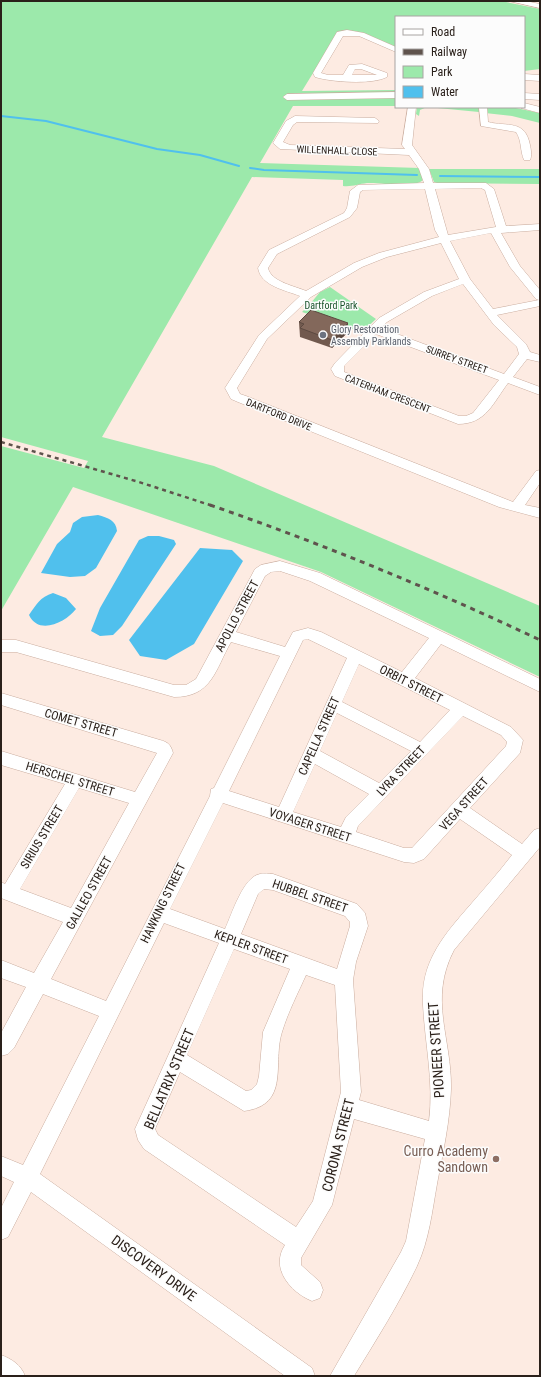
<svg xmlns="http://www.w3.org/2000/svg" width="541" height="1377" viewBox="0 0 541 1377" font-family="'Roboto Condensed',sans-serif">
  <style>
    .green { fill: #9ce9ab }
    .water { fill: #50c0ed }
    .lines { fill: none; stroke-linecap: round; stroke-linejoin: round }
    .stream { stroke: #50c0ed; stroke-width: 2 }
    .minor-casing { stroke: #caad9f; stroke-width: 1 }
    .minor { fill: #fff; fill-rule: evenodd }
    .rail-far1 { stroke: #5f534d; stroke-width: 2.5; stroke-dasharray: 4 4; stroke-linecap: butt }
    .rail { stroke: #5f534d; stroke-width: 3; stroke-dasharray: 5 5; stroke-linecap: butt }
    .wall { fill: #71594e }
    .shaded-wall { fill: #5c4940 }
    .building { fill: #83685b; stroke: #5c4940 }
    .worship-dot { fill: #6b7280; stroke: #fcfcfc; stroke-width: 1.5 }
    .education-dot { fill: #8d6e63; stroke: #fcfcfc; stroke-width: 1.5 }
    .labels { text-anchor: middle; stroke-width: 3; stroke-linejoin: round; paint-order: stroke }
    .far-street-label { font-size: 10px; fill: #2a201a; stroke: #fcfcfc }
    .far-park-label { font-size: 10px; fill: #1b542c; stroke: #fcfcfc }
    .far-worship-label { font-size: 10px; fill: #5b616d; stroke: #fcfcfc; text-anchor: start }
    .street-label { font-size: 12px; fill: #2a201a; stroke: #fcfcfc }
    .near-street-label { font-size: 14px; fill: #2a201a; stroke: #fcfcfc }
    .near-education-label { font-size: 14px; fill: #785e54; stroke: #fcfcfc; text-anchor: end }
  </style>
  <rect width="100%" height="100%" fill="#fdebe2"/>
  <path class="green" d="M1,1H501L540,9V69L524,71V17H396V49L358,32L347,30L337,34L302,91L396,90V106H293L260,163L420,168L423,180C414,189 380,182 367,183C358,184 352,187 343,186V180L252,177L102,437L214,466L540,606V677L321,572L73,487L1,611V446L84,468L88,461L1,437Z
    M417,107H479V112L427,107L420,110L419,116L416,114Z
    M485,107H511L540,113V123L512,116L485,113Z
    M429,169H540V184L437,183L434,182Z
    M330,287L376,319L362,332L302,312L307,307L312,309L315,305L310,304L320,292Z"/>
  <path class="water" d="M98,515C108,518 116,520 117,531L96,568L85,576L70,577L41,573L57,544L70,532L73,523L82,517Z
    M148,536H159L174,540L176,544L122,626L113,635L100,636L91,631L100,608L139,540Z
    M200,548L232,550L243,561L194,644L166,660L140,656L129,640Z
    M53,593L66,598L76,609C66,622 39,636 29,615C36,605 40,597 53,593Z"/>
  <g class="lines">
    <path class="stream" d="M1,116L46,121L157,149L200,155L239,166
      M250,168L264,170L417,175
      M440,176L540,177"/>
    <g class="minor-casing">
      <path id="minor" d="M509,1H525L540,4V8Z
        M347,30L364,33L396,47V52L359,36H343L321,73L328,75H343L349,65L362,64L387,73V77C372,85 331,82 315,77L313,73L337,32ZM355,69H361L377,75H352Z
        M524,74L540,75V81L524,80Z
        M396,92V98L287,100L283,97L287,94Z
        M524,93L540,94V100L524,99Z
        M524,103L540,107V113L521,108L524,107Z
        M408,107H416L412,145L429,169L433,183H486L494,189L506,226L540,224V230L501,233L520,266L540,290V306L497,315L526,344L530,352L540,355V362L527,359L513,377L540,387V395L508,383C493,403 486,424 458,424L335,376L331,369L335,363L379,318L424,292L459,279L441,243L387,257L362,267L311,297L267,339L237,388L240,394L246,396L508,500L513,502L536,471L540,470V483L525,505L540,508V518L499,507L238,402L231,399L225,388L259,335L300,296C285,290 261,286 258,268L269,250L344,213L347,208L350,191L358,185L424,183L419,169L409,155L280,149L273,143L286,121L295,116L375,118L379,121L378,123L297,122L293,125L283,142L290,145L405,149L402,145ZM481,188L485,190L496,227L448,235L435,189ZM425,189L435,230L439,237L379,253L354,263L306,291C295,286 271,282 268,268L277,254L350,217L357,208L360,192L363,190ZM491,233L510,267L536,299L539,300L493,309L470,279L450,241ZM463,284L494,325L517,347L519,354L504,374L381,328L387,322L432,296ZM376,334L499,380L473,413L466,416H459L344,372V366Z
        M479,107H487L488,122C507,127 525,119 530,145C531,150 532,156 530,160H524C520,151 522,141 516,132L481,126Z
        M280,561L320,573L540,679V692L441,644L415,678L511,727L523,740L520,753L470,808L522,844L534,830L540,828V847L454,950C428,1000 452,1038 451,1089C450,1121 443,1152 437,1184C432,1212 429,1240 417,1266C399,1304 376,1340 354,1376H330L401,1252L406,1241L425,1139L354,1119L332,1205L301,1258V1265L320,1282L323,1290L320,1298L312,1301C290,1292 270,1268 285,1245L144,1149L138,1140L135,1129L219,943L164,923L40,1174L312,1368L315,1376H285L31,1192L8,1237L1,1240V1208L14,1182L1,1176V1156L23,1165L99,1016L43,994L14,1048L8,1054L1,1056V1033L26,987L1,978V960L34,973L63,922L1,898V882L5,884L65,784L1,765V751L135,792L157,753L1,705V693L160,740C168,742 171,745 173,753L51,979L106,1001L210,796L211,789L214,788L280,656L231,642C215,670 212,697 174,697L16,652H1V640H16L174,685H186L196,679L255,569L261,565ZM280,571L310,581L429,638L402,672L321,632L308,628L293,632L285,647L236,632L265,576L271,572ZM308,639L347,658L279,807L229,791L303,640ZM359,664L450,710L420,742L342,702ZM337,713L411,751L379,783L320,751ZM463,716L501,735L507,742L506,746L412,848H404L356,832L358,826ZM315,764L369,794L346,817L341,827L293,812ZM79,788L129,803L71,908L20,889ZM223,803L404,862L414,863L424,859L460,819L512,855C499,872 485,888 471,904C444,935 420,962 423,1005C425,1044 434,1082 429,1121L359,1100L361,1092L353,980L356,962L368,926L365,913L357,904L273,874C269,874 264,873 260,874C243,877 232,914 225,929L170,909ZM264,889L273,890L345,916L350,922V926L337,969L241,934L258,894ZM234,949L290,969L263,1032L259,1076L257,1084L251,1090L246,1091L187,1055ZM306,975L335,985L341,1092L313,1201L296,1227L158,1135L155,1129L180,1072L244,1111C291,1105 272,1063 282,1032C288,1012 298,993 306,975Z
        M1,1355C12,1359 21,1365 25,1376H1Z"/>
    </g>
    <use href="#minor" class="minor"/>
    <path class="rail-far1" d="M1,442L139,482L213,506"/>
    <path class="rail" d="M210,505C323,544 432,589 540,640"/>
  </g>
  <path class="wall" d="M299,322L348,332L332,348L300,337Z"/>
  <path class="shaded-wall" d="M348,323V332L332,348V340Z"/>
  <path class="building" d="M311,310L348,323L332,340L300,328L304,324L299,322Z"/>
  <circle class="worship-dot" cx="323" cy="335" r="4"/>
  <circle class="education-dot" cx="496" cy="1159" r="4"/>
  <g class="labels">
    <g class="far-street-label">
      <text transform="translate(337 150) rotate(2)" y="4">WILLENHALL CLOSE</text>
      <text transform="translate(457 359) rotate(20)" y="4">SURREY STREET</text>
      <text transform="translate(388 393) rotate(21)" y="4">CATERHAM CRESCENT</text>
      <text transform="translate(279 414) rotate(22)" y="4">DARTFORD DRIVE</text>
    </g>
    <g class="far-park-label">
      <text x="331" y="309">Dartford Park</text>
    </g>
    <g class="far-worship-label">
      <text x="331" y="333">Glory Restoration<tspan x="331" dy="12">Assembly Parklands</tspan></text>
    </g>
    <g class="street-label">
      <text transform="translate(237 616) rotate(-62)" y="4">APOLLO STREET</text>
      <text transform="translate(411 684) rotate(27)" y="4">ORBIT STREET</text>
      <text transform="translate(81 723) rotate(16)" y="4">COMET STREET</text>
      <text transform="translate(319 736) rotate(-66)" y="4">CAPELLA STREET</text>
      <text transform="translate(401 771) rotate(-46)" y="4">LYRA STREET</text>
      <text transform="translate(70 779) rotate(17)" y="4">HERSCHEL STREET</text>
      <text transform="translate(464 804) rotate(-48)" y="4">VEGA STREET</text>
      <text transform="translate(310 825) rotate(18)" y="4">VOYAGER STREET</text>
      <text transform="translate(42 837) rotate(-59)" y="4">SIRIUS STREET</text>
      <text transform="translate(89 893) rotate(-61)" y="4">GALILEO STREET</text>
      <text transform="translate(310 896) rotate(19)" y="4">HUBBEL STREET</text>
      <text transform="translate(163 903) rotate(-64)" y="4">HAWKING STREET</text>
      <text transform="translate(251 947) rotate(20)" y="4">KEPLER STREET</text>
    </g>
    <g class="near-street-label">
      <text transform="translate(436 1050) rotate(-94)" y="5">PIONEER STREET</text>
      <text transform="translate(169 1079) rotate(-67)" y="5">BELLATRIX STREET</text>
      <text transform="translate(338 1145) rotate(-76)" y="5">CORONA STREET</text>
      <text transform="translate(154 1268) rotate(36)" y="5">DISCOVERY DRIVE</text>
    </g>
    <g class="near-education-label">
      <text x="488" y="1156">Curro Academy<tspan x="488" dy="16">Sandown</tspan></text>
    </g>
  </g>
  <rect width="541" height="1377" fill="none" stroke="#2a201a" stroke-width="4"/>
  <rect x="395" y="16" width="130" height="92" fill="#fcfcfc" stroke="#a8a4a2"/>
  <rect x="403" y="29" width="20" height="6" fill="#ffffff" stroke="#a8a4a2"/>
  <text x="431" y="36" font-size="12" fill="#2a201a">Road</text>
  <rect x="403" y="49" width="20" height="6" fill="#5f534d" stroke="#a8a4a2"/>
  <text x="431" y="56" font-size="12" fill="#2a201a">Railway</text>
  <rect x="403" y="66" width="20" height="12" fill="#9ce9ab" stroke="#a8a4a2"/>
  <text x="431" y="76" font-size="12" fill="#2a201a">Park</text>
  <rect x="403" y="86" width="20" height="12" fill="#50c0ed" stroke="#a8a4a2"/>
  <text x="431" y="96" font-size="12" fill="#2a201a">Water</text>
</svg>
